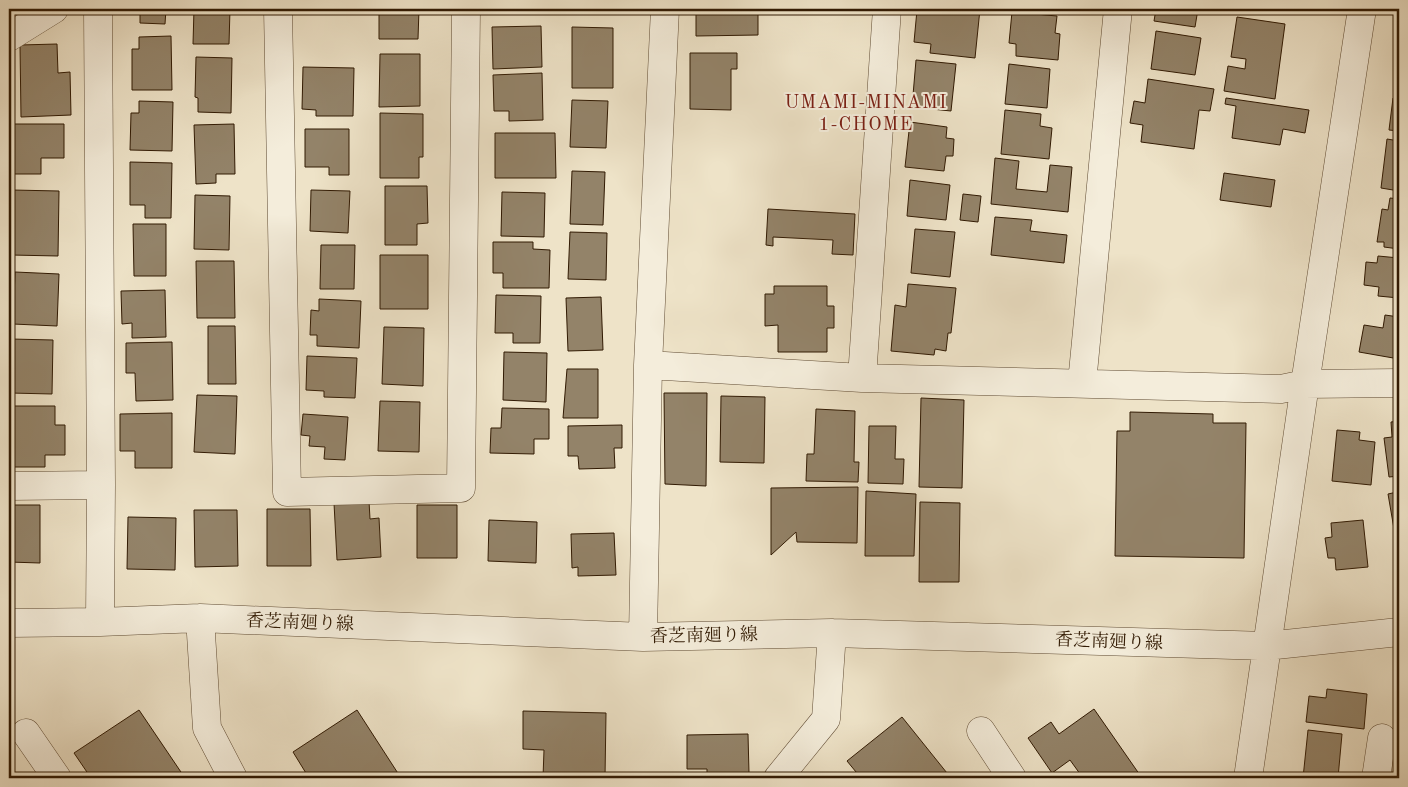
<svg xmlns="http://www.w3.org/2000/svg" width="1408" height="787" viewBox="0 0 1408 787" font-family="'Old Standard TT','Noto Serif JP',serif">
  <style>
    .building { fill: #938369; stroke: #311a03 }
    .lines { fill: none; stroke-linecap: round; stroke-linejoin: round }
    .minor-casing { stroke: #604c34; stroke-width: 29 }
    .minor { stroke: #f4eddb; stroke-width: 28 }
    .labels { text-anchor: middle; stroke-width: 4; stroke-linejoin: round; paint-order: stroke }
    .street-label { font-size: 18px; fill: #311a03; stroke: #f4eddb }
    .neighbourhood-label { font-size: 19px; letter-spacing: 1px; fill: #7a1f14; stroke: #f4eddb }
  </style>
  <rect width="100%" height="100%" fill="#eee3c8"/>
  <filter id="stains"><feTurbulence type="fractalNoise" baseFrequency=".004" numOctaves="4"/><feColorMatrix values="0 0 0 0 .2 0 0 0 0 .09 0 0 0 0 .02 0 0 0 .5 -.17"/></filter>
  <radialGradient id="worn" r=".72"><stop offset=".6" stop-color="#630" stop-opacity="0"/><stop offset="1" stop-color="#630" stop-opacity=".3"/></radialGradient>
  <path class="building" d="M129,9H166L165,24L140,23V12H129Z
    M194,9H230L229,44H193Z
    M379,9H419L418,39H379Z
    M696,9H758V35L696,36Z
    M949,9H980L975,58L930,53L931,44L914,42L917,10L949,13Z
    M1156,9H1198L1195,27L1154,21Z
    M1012,12L1057,16L1055,33L1060,34L1058,60L1016,56V44L1009,43Z
    M1237,17L1285,24L1275,99L1224,91L1228,66L1245,69L1246,59L1231,57Z
    M541,26L542,67L493,69L492,27Z
    M572,27L613,28V88H572Z
    M1156,31L1201,38L1195,75L1151,69Z
    M171,36L172,90H132V49H139V37Z
    M57,44L58,73L70,72L71,115L21,117L20,45Z
    M690,53H737V69H731V110L690,109Z
    M380,54H420V106L379,107Z
    M196,57L232,58L231,113L198,112V98L195,97Z
    M916,60L956,64L951,111L912,107Z
    M1009,64L1050,69L1047,108L1005,104Z
    M303,67L354,68L353,116H316V110L302,109Z
    M542,73L543,120L509,121V111H494L493,75Z
    M1148,79L1214,89L1210,111L1199,110L1194,149L1141,142L1143,125L1130,123L1134,101L1145,103Z
    M1226,98L1309,110L1305,133L1283,129L1280,145L1232,138L1236,106L1225,104Z
    M1393,98H1399V131L1389,130Z
    M572,100L608,101L606,148L570,147Z
    M139,101L173,102L172,151L130,150L131,113H139Z
    M1005,110L1041,114L1040,126L1052,128L1049,159L1001,154Z
    M380,113L423,114V157H419V178H380Z
    M910,122L947,127L946,138L954,139L953,156H946L944,171L905,167Z
    M12,124H64V158H41V174H12Z
    M234,124L235,174H216V183L196,184L194,125Z
    M305,129H349V175H329V167H305Z
    M495,133H555L556,178H495Z
    M1387,139L1399,141V191L1381,188Z
    M995,158L1019,161L1016,189L1047,192L1050,165L1072,167L1068,212L991,204Z
    M130,162L172,163L171,218H145V205H130Z
    M572,171L605,172L603,225L570,224Z
    M1224,173L1275,180L1271,207L1220,200Z
    M910,180L950,185L946,220L907,216Z
    M385,186H427L428,223L417,224V245H385Z
    M12,190L59,191L58,256L11,255Z
    M311,190L350,191L348,233L310,231Z
    M502,192L545,193L544,237L501,236Z
    M963,194L981,196L978,222L960,220Z
    M195,195L230,196L229,250L194,249Z
    M1390,198L1399,199V249L1384,247V242H1377L1382,209L1388,210Z
    M768,209L855,214L853,255L832,254L833,240L773,237V246L766,245Z
    M995,217L1032,220L1030,231L1067,235L1064,263L991,255Z
    M133,224H166V276H134Z
    M915,229L955,232L950,277L911,273Z
    M570,232L607,233L606,280L568,279Z
    M493,242H533V249L550,250L549,288H503V273H493Z
    M321,245H355L354,289H320Z
    M380,255H428V309H380Z
    M1378,256L1399,258V298L1378,296L1379,287L1364,285L1366,262L1377,263Z
    M196,261H234L235,318H197Z
    M15,272L59,274L57,326L13,324Z
    M908,284L956,288L951,333H948L946,351L935,349L934,355L891,351L895,305L906,307Z
    M774,286H827V306H834V328H827V352H778V325L765,326V294H774Z
    M165,290L166,337L132,338V323L122,324L121,291Z
    M496,295L541,296L540,343H513V333H495Z
    M601,297L603,350L568,351L566,298Z
    M319,299L361,301L359,348L317,346V335H310L311,310L319,311Z
    M1385,315L1399,317V359L1359,352L1364,325L1383,328Z
    M208,326H235L236,384H208Z
    M384,327L424,328L423,386L382,384Z
    M11,339L53,340L52,394L10,393Z
    M172,342L173,400L136,401L135,373H126V343Z
    M504,352L547,353L546,402L503,400Z
    M307,356L357,358L355,398L324,397V391L306,390Z
    M567,369H598V418H563Z
    M664,393H707L706,486L665,484Z
    M197,395L237,396L235,454L194,452Z
    M721,396L765,397L764,463L720,462Z
    M921,398L964,400L962,488L919,487Z
    M380,401L420,402L419,452L378,451Z
    M13,406H55V425H65V455H45V467H13Z
    M502,408L549,409V439H534V454L490,453L491,428H501Z
    M816,409L855,411L854,462H859L858,482L806,481L807,454H814Z
    M1130,412L1213,414V423H1246L1244,558L1115,556L1117,431H1130Z
    M172,413V468H135V451H120V414Z
    M303,414L348,417L345,460L324,459L325,447L309,446L310,436L301,435Z
    M1399,421V476L1389,477L1384,438L1392,437L1391,422Z
    M622,425V448H614L615,468L579,469L578,456H568V426Z
    M869,426H896L895,459H904L903,484L868,483Z
    M1337,430L1360,432L1359,440L1375,442L1371,485L1332,481Z
    M1395,484H1399V558L1388,494L1397,492Z
    M858,487L857,543L797,542L796,532L771,555V488Z
    M866,491L916,494L914,556H865Z
    M369,501L370,519L379,518L381,557L337,560L334,503Z
    M920,502L960,503L959,582H919Z
    M9,505H40V563L9,562Z
    M417,505H457V558H417Z
    M267,509H310L311,566H267Z
    M194,510H237L238,566L195,567Z
    M128,517L176,518L175,570L127,569Z
    M489,520L537,522L536,563L488,561Z
    M1363,520L1368,567L1336,570L1335,558H1328L1325,538L1332,537L1331,523Z
    M614,533L616,575L578,576V567L572,568L571,534Z
    M1399,685V722H1395Z
    M1327,689L1367,694L1364,729L1306,722L1309,696L1326,698Z
    M1094,709L1142,778H1083L1070,760L1052,773L1028,738L1051,722L1059,734Z
    M139,710L185,778H109L106,773L98,778H91L74,753Z
    M357,710L401,778H329L326,774L320,778H309L293,752Z
    M523,711L606,713L605,778H543L544,750L523,749Z
    M902,717L951,778H861L847,761Z
    M1308,730L1342,734L1338,778H1303Z
    M748,734L749,773H731V778H707V769H687V735Z
    M1396,766L1399,767V778H1395Z"/>
  <g class="lines">
    <g class="minor-casing">
      <path id="minor" d="M98,9L101,485L100,622
        M278,9L287,492L461,488L466,9
        M9,37L54,9
        M648,365L862,378L1281,389L1305,384L1399,383
        M862,378L887,9
        M1082,383L1118,9
        M9,486L101,485
        M200,618L207,728L233,778
        M9,623L100,622L200,618L643,637L832,633L1267,646L1399,632
        M643,637L648,365L665,9
        M981,731L1012,778
        M26,733L57,778
        M778,778L826,719L832,633
        M1248,778L1305,384L1362,9
        M1376,778L1382,738"/>
    </g>
    <use href="#minor" class="minor"/>
  </g>
  <g class="labels">
    <g class="street-label">
      <text transform="translate(300 622) rotate(2)" y="6">香芝南廻り線</text>
      <text transform="translate(704 635) rotate(-1)" y="6">香芝南廻り線</text>
      <text transform="translate(1109 641) rotate(2)" y="6">香芝南廻り線</text>
    </g>
    <g class="neighbourhood-label">
      <text x="866" y="108">UMAMI-MINAMI<tspan x="866" dy="22">1-CHOME</tspan></text>
    </g>
  </g>
  <rect width="1408" height="787" fill="none" stroke="#eee3c8" stroke-width="30"/>
  <rect x="10" y="10" width="1388" height="767" fill="none" stroke="#311a03" stroke-width="2.5"/>
  <rect x="15" y="15" width="1378" height="757" fill="none" stroke="#311a03"/>
  <rect width="100%" height="100%" filter="url(#stains)"/>
  <rect width="100%" height="100%" fill="url(#worn)"/>
</svg>
